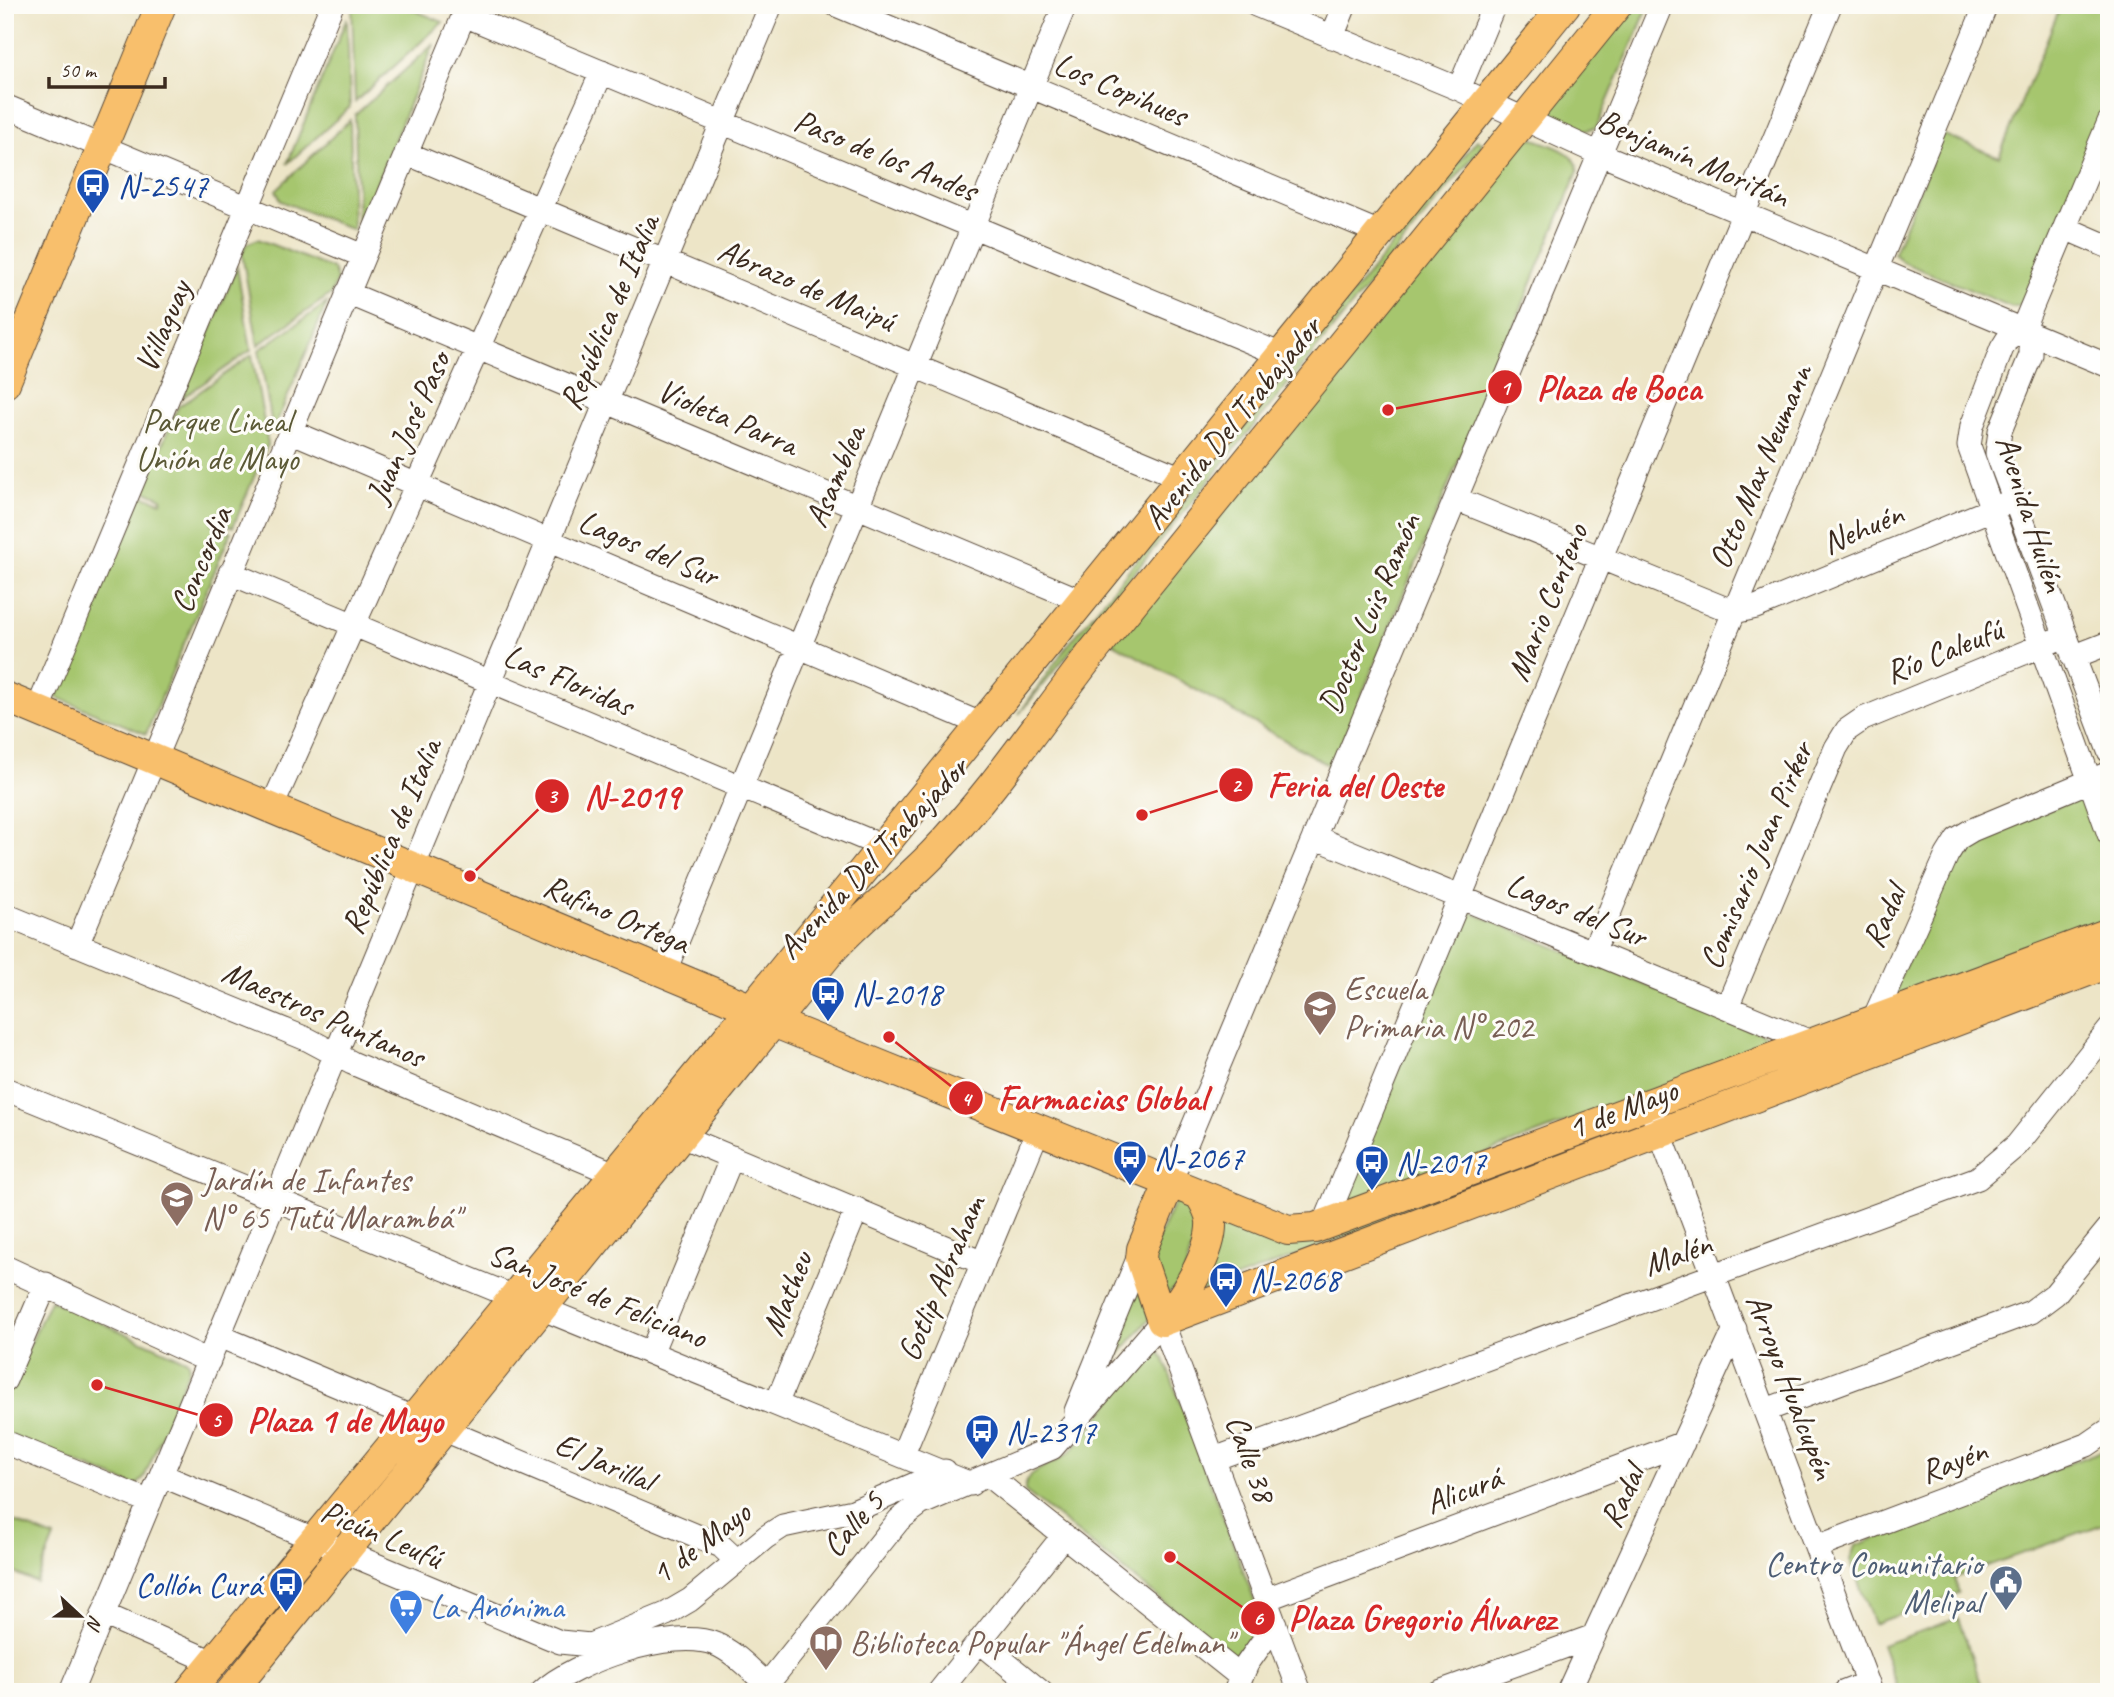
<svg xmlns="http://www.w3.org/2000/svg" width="2114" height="1697" viewBox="0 0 2114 1697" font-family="Caveat,sans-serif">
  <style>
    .green { fill: #a6c66e; stroke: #707846; stroke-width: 2 }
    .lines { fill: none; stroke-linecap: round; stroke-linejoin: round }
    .minor-casing { stroke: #564637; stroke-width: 25 }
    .major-casing { stroke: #564637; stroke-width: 32 }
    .minor { stroke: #fff; stroke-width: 23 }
    .major { stroke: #f8bf6c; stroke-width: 30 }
    .labels { text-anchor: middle; stroke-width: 6; stroke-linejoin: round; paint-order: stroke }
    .street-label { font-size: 33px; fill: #3b2a1e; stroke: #fdfcf7 }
    .transit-label { font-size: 33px; fill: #164399; stroke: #fdfcf7; text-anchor: start }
    .park-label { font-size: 33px; fill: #5b5936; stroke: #fdfcf7 }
    .education-label { font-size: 33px; fill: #785e54; stroke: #fdfcf7; text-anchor: start }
    .service-label { font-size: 33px; fill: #4e5e75; stroke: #fdfcf7; text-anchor: end }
    .shop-label { font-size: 33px; fill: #366cbe; stroke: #fdfcf7; text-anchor: start }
    .leader { fill: none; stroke: #d62828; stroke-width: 2.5 }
    .callout-dot { fill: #d62828; stroke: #fdfcf7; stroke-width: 2.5 }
    .mark-label { font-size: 21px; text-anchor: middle; font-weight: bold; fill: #fff }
    .callout-label { font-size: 35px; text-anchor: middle; font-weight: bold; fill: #d62828; stroke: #fdfcf7; stroke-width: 6; stroke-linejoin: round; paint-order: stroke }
  </style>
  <rect width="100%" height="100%" fill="#fdfcf7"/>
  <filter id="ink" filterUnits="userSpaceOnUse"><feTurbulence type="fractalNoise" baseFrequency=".0143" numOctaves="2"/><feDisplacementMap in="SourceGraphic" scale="14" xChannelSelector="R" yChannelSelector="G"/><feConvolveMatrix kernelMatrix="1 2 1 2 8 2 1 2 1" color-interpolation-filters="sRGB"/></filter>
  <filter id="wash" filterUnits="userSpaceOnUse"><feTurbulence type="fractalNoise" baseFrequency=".00686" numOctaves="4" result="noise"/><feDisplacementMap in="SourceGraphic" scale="28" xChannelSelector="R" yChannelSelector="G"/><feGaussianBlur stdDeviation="1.57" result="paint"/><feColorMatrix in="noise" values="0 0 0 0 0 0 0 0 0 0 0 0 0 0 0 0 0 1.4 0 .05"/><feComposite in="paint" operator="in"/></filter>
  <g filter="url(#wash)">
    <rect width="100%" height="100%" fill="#ede5c7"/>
    <path class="green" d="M401,5L443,22L355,102L352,5Z
      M1628,5H1649L1597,126C1585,137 1555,124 1546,112Z
      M2061,5H2109V100L2028,294L2020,305L2012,307L1902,262L1894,253L1942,134L1999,157Z
      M347,18L350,107L287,164Z
      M434,44L358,228L355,115Z
      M350,120L353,230L281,201L276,190Z
      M1526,136C1542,143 1579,150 1578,171L1332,767L1110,641Z
      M1477,140L1482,142L1481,147L1019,714L1064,650Z
      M258,239L333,269L337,279L331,294L258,345L242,254L246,244Z
      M237,267L251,350L182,398Z
      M327,303L273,431L259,350Z
      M252,355L268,444L233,527L213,520L212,524L231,532L146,734L56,697L141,495L161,502L162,498L143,490L178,407Z
      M2082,796C2112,816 2109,892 2109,923L1897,999L1894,989L1961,844Z
      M1463,909L1777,1040L1776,1043L1352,1204L1345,1200Z
      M1631,1119L1635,1128L1195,1294L1217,1214L1280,1238Z
      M1176,1199L1202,1211L1182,1282L1167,1294L1149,1258Z
      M1140,1282L1150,1318L1101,1376Z
      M50,1300L188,1361L189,1369L144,1478L136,1486L5,1434V1400Z
      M1152,1349L1159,1352L1164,1359L1260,1616L1259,1628L1237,1656L1233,1657L1025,1491C1023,1468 1056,1466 1070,1452C1099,1424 1121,1384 1145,1352Z
      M2109,1448V1522L1954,1578L1959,1593L1874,1624L1850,1560L1855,1546Z
      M5,1518L54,1538L36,1582L5,1569Z
      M1958,1618L1984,1692H1899L1882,1645Z"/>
  </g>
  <g filter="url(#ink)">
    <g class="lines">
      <g class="minor-casing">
        <path id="minor" d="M836,5L1380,233
          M1256,5L1459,89L1600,154L2109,366
          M464,15L1282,355
          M1332,37L1345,5
          M1459,89L1494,5
          M5,106L363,256
          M406,153L1182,478
          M2065,228L2109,247
          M347,293L1082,601
          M2022,330L2007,340L2002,348L1972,426L1969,446L2109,834
          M2022,330L2031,345V355L2000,431L1997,453L2109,751
          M2022,330L2109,122
          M290,431L981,724
          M1456,499L1734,612L1756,607L2014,500
          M230,573L882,846
          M2073,657L2109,643
          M37,711L332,5
          M271,809L602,72
          M1314,837L1813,1043
          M5,915L309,1040L352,1063L615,1174
          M77,945L468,5
          M1593,952L1986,5
          M664,973L1065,5
          M1727,1007L1836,748L1847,730L1863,719L2065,636
          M1873,1021L1947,855L1957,839L1972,830L2109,773
          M5,1089L971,1484
          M1655,1120L1871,1692
          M681,1136L983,1263
          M1170,1182L1662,5
          M1324,1225L1830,5
          M5,1267L209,1361
          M219,1336L414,1418
          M652,1351L732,1157
          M5,1380L46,1284
          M777,1402L857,1209
          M1766,1410L2031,1312L2055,1294L2109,1228
          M1076,1411L1142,1249
          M442,1429L721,1546L737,1561
          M5,1442L150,1502
          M903,1454L1039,1128
          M1214,1459L1978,1178L2017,1145L2109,1030
          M161,1475L560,1642L590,1645L666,1614L690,1600L766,1537L783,1526L853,1511L945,1471
          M989,1476L1241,1677
          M1817,1547L2087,1445L2109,1430
          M1266,1599L1683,1443
          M103,1614L213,1662
          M979,1641L1041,1692
          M71,1692L771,5
          M542,1692C573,1662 674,1627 715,1644C735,1652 751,1671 767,1684
          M761,1692L899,1520L920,1504L1052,1448L1162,1321L1300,1692
          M939,1692L1064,1535
          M1235,1692L1247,1664L1275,1624
          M1439,1692L1594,1636
          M1568,1692L1735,1329
          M1845,1692L1868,1683"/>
      </g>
      <g class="major-casing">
        <path id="major" d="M5,383L161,5
          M5,697L750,1008L773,1022L1288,1230L1315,1228L2109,933
          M1162,1321L2109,963
          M1162,1321L1141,1259L1142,1249L1170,1182
          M1162,1321C1183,1302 1213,1250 1211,1221C1210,1211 1205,1203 1200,1195
          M189,1692L734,1030L1565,5
          M231,1692L829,953C861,917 900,888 933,854C994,791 1042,717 1096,648L1617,5"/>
      </g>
      <use href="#minor" class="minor"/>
      <use href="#major" class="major"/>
    </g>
  </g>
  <defs>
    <g id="bus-pin" transform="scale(1.75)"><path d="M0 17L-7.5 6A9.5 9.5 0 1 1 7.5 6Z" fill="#1a4fb4" stroke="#fdfcf7"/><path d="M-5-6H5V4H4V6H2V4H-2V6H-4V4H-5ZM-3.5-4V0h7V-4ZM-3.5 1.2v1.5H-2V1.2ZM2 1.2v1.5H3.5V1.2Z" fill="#fff"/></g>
    <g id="school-pin" transform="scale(1.75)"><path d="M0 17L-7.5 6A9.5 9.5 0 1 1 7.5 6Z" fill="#8d6e63" stroke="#fdfcf7"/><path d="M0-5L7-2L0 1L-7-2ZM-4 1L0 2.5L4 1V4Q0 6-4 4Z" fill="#fff"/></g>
    <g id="civic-pin" transform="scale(1.75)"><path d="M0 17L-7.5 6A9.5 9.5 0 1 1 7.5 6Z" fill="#5c6f8a" stroke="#fdfcf7"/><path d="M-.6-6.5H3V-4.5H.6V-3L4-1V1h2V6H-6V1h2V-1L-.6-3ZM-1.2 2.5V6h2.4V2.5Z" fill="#fff"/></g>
    <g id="supermarket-pin" transform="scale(1.75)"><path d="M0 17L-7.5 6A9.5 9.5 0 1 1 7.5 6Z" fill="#3f7fe0" stroke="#fdfcf7"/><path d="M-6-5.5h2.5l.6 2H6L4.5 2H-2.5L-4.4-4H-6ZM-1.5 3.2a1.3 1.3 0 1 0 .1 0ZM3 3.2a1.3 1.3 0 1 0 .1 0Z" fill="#fff"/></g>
    <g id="library-pin" transform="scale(1.75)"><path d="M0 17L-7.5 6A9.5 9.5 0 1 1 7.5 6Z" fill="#8d6e63" stroke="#fdfcf7"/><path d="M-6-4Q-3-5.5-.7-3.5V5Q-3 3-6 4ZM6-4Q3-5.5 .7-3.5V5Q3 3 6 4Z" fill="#fff"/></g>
  </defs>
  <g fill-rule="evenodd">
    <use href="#bus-pin" x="93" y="185"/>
    <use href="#bus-pin" x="828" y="993"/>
    <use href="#school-pin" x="1320" y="1007"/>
    <use href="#bus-pin" x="1130" y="1157"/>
    <use href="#bus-pin" x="1372" y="1162"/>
    <use href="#school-pin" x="177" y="1198"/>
    <use href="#bus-pin" x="1226" y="1279"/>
    <use href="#bus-pin" x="982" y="1431"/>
    <use href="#civic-pin" x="2006" y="1582"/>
    <use href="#bus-pin" x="286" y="1584"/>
    <use href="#supermarket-pin" x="406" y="1606"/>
    <use href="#library-pin" x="826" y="1642"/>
  </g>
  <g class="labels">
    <g class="street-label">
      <text transform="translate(1121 88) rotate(23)" y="12">Los Copihues</text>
      <text transform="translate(886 154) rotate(22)" y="12">Paso de los Andes</text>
      <text transform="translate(1694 157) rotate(23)" y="12">Benjamín Moritán</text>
      <text transform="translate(807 284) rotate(23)" y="12">Abrazo de Maipú</text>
      <text transform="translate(608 312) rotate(-67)" y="12">República de Italia</text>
      <text transform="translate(162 326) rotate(-67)" y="12">Villaguay</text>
      <text transform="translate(728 416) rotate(23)" y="12">Violeta Parra</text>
      <text transform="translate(1231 422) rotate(-51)" y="12">Avenida Del Trabajador</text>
      <text transform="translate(407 427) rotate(-66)" y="12">Juan José Paso</text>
      <text transform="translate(1759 466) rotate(-67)" y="12">Otto Max Neumann</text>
      <text transform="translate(834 476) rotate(-67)" y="12">Asamblea</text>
      <text transform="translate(2032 513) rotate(72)" y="12">Avenida Huilén</text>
      <text transform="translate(1862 527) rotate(-23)" y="12">Nehuén</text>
      <text transform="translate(649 547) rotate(23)" y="12">Lagos del Sur</text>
      <text transform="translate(200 559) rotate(-67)" y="12">Concordia</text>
      <text transform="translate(1546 602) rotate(-68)" y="12">Mario Centeno</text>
      <text transform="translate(1368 613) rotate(-67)" y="12">Doctor Luis Ramón</text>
      <text transform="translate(1943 650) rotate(-22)" y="12">Río Caleufú</text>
      <text transform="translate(569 679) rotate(23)" y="12">Las Floridas</text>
      <text transform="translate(390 836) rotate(-67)" y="12">República de Italia</text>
      <text transform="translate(1755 855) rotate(-67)" y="12">Comisario Juan Pirker</text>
      <text transform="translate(872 857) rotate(-47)" y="12">Avenida Del Trabajador</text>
      <text transform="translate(1577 909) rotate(22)" y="12">Lagos del Sur</text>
      <text transform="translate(617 913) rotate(23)" y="12">Rufino Ortega</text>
      <text transform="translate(1883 916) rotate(-66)" y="12">Radal</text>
      <text transform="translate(324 1013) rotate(24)" y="12">Maestros Puntanos</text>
      <text transform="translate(1622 1108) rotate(-21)" y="12">1 de Mayo</text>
      <text transform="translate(1677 1253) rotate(-20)" y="12">Malén</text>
      <text transform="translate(940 1278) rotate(-67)" y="12">Gotlip Abraham</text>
      <text transform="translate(786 1293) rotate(-68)" y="12">Matheu</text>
      <text transform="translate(598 1294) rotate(22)" y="12">San José de Feliciano</text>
      <text transform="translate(1792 1386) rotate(69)" y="12">Arroyo Hualcupén</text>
      <text transform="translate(1252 1458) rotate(70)" y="12">Calle 38</text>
      <text transform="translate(1953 1460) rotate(-21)" y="12">Rayén</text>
      <text transform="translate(605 1461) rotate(23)" y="12">El Jarillal</text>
      <text transform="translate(1463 1489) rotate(-21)" y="12">Alicurá</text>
      <text transform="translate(1621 1496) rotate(-65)" y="12">Radal</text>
      <text transform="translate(852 1523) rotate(-49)" y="12">Calle 5</text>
      <text transform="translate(382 1533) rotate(23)" y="12">Picún Leufú</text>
      <text transform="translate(700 1542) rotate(-37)" y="12">1 de Mayo</text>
    </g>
    <g class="transit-label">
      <text x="118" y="197">N-2547</text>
      <text x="852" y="1005">N-2018</text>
      <text x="1154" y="1169">N-2067</text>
      <text x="1396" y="1174">N-2017</text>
      <text x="1250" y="1291">N-2068</text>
      <text x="1006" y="1443">N-2317</text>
      <text x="262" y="1596" text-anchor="end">Collón Curá</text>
    </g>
    <g class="park-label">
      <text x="217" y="432">Parque Lineal<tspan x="217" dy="38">Unión de Mayo</tspan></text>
    </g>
    <g class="education-label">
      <text x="1344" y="1000">Escuela<tspan x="1344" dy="38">Primaria N° 202</tspan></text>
      <text x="202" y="1191">Jardín de Infantes<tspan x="202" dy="38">N° 65 "Tutú Marambá"</tspan></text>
      <text x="850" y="1654">Biblioteca Popular "Ángel Edelman"</text>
    </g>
    <g class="service-label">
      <text x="1982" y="1575">Centro Comunitario<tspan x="1982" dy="38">Melipal</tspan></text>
    </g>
    <g class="shop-label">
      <text x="430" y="1618">La Anónima</text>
    </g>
  </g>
  <path class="leader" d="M1388 410L1505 387M1142 815L1236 785M470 876L552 796M889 1037L966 1098M97 1385L216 1420M1170 1557L1258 1618"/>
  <g class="callout-dot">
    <circle cx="1388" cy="410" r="7"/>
    <circle cx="1142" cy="815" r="7"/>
    <circle cx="470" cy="876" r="7"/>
    <circle cx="889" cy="1037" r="7"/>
    <circle cx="97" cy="1385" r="7"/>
    <circle cx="1170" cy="1557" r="7"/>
    <circle cx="1505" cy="387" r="18"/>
    <circle cx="1236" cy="785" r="18"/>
    <circle cx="552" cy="796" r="18"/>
    <circle cx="966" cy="1098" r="18"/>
    <circle cx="216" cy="1420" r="18"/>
    <circle cx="1258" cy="1618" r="18"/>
  </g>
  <g class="mark-label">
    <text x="1505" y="395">1</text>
    <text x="1236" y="792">2</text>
    <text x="552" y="803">3</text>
    <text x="966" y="1106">4</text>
    <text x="216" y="1427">5</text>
    <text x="1258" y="1625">6</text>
  </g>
  <g class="callout-label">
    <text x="1619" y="400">Plaza de Boca</text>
    <text x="1355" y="797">Feria del Oeste</text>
    <text x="632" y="808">N-2019</text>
    <text x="1102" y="1110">Farmacias Global</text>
    <text x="345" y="1432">Plaza 1 de Mayo</text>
    <text x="1422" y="1630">Plaza Gregorio Álvarez</text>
  </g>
  <rect width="2114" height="1697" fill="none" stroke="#fdfcf7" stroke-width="28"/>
  <g transform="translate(80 1616) rotate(112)" stroke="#fdfcf7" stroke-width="5" paint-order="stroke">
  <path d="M0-5L12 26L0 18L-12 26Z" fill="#3b2a1e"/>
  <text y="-10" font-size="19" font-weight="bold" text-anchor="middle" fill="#3b2a1e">N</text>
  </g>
  <path d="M49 77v10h116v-10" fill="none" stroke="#3b2a1e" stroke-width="3.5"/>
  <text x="60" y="77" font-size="21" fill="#3b2a1e" stroke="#fdfcf7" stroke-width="5" paint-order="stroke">50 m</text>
</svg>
